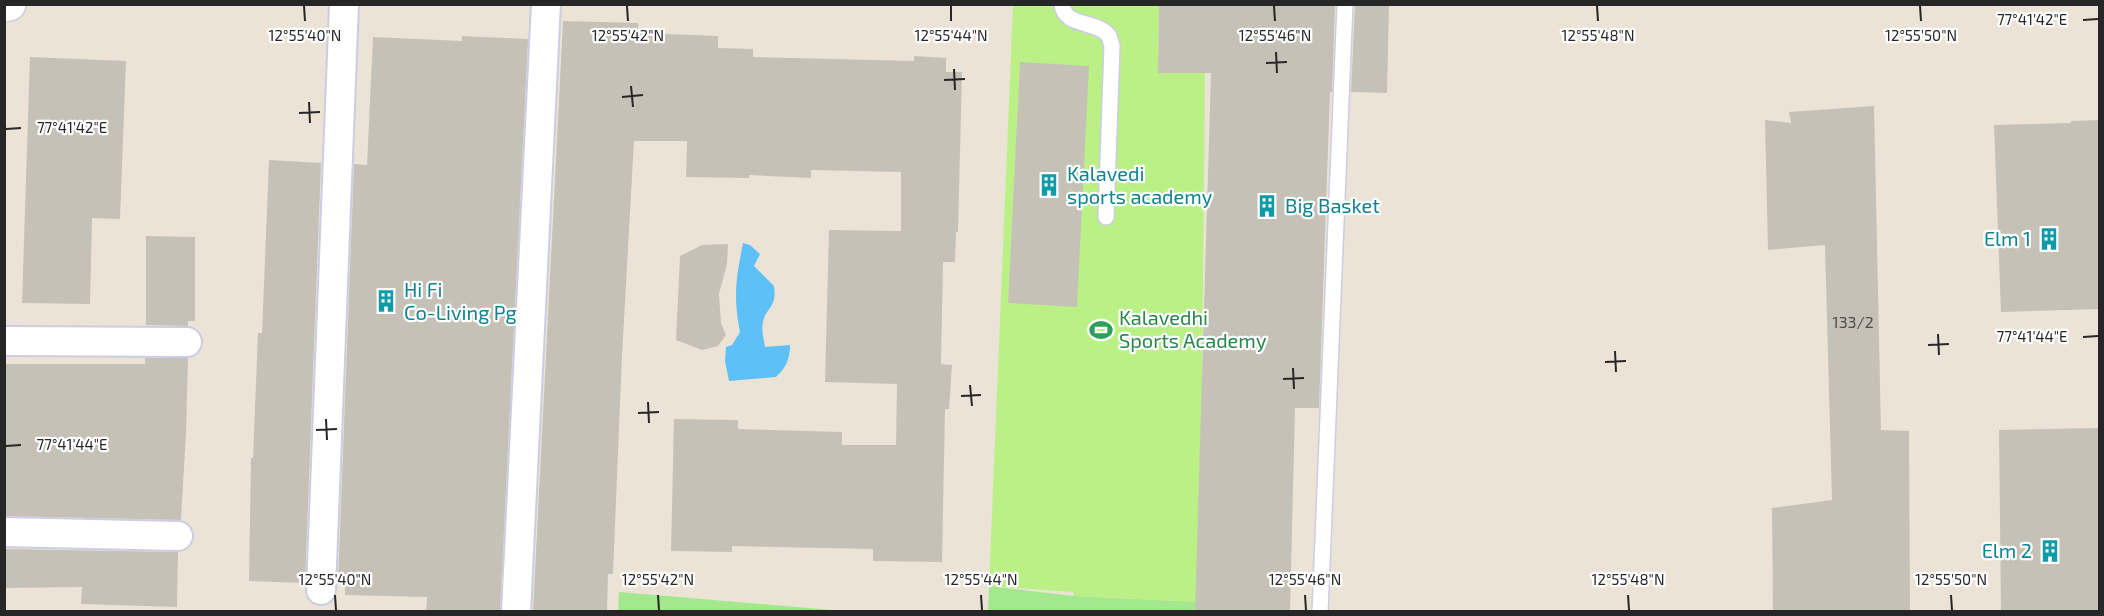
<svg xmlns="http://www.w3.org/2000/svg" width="2104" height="616" viewBox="0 0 2104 616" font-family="'Exo 2',sans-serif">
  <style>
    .green { fill: #a3e88c }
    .pitch { fill: #baf086 }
    .water { fill: #5dc1f8 }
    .building { fill: #c6c1b6 }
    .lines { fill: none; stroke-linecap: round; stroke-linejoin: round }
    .lane-casing { stroke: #cbcde2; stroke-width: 18 }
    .street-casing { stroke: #cbcde2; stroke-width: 32 }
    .secondary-casing { stroke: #cbcde2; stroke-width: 36 }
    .lane { stroke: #fff; stroke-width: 15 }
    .street { stroke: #fff; stroke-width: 28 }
    .secondary { stroke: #fff; stroke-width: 33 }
    .ticks { fill: none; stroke: #262626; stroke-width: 2 }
    .labels { text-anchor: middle; stroke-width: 4.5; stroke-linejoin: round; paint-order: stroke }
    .number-label { font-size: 16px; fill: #4e4d4a }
    .culture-label { font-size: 20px; fill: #0d838f; stroke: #fff; text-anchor: start }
    .leisure-label { font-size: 20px; fill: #27864d; stroke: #fff; text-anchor: start }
    .ticks-label { font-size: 15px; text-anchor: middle; fill: #262626; stroke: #fff; stroke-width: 4.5; stroke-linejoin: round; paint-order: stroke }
  </style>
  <rect width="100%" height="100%" fill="#ebe4d6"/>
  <path class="green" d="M989,586L1074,596L1200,602V612H988Z
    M619,592L844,611H618Z"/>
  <path class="pitch" d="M1013,5H1159L1158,73H1205L1200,602L1074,596L1073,592L989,586Z"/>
  <path class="water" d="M743,243L750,245L760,254L754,266L774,286C777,308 767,306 763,322C761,330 764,339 765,347L790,345C790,359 786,368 776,377L729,381L725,361L726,347L732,345L740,332C733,296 736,278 743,243Z"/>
  <path class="building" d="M1159,4H1335L1332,92H1330L1319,408H1295L1290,612H1195L1211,73H1158Z
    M1355,4H1389L1387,93L1351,92Z
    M563,21L638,23V33L718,36V48L753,49V57L914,61V56L946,58V72H962L958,232H956L955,262H943L941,364L952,365L949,409H945L942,562L873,561V549L732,546V552L671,551L674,419L738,420V429L842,432V445H896L897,384L825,382L829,230L901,231V172L811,170V178L749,175V178L686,177L687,141H634L622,356L613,574H608L607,612H533Z
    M462,36L528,39L500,612H426L427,597L345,595V584H338L354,164L367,165L373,37L462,41Z
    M30,57L126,61L120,219L92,218L90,304L22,303Z
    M1020,62L1089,66L1077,307L1008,303Z
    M1874,106L1881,430L1909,431L1910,612H1773L1772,508L1832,500L1825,245L1768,250L1765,120L1791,123L1789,112Z
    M2100,120V309L2001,312L1994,125L2071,123V121Z
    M269,160L321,163L305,583L249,581L251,458H253L258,333H262Z
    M146,236L195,237V321H188V326L146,325Z
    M728,244L727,264L719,294L721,323L726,335L718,346L702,350L676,340L680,256L702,245Z
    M145,358H188L186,433L181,520L4,516L6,469L4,364H145Z
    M2100,428V612H2001L1999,430Z
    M4,549L178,552L177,607L81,604L82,587L4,588Z"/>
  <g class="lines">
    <g class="lane-casing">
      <path id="lane" d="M1062,4C1064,28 1098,20 1109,36C1110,39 1111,43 1112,46L1106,217
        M1320,612L1345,4"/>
    </g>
    <g class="street-casing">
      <path id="street" d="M4,341L187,342
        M4,532L178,536
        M321,590L344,4
        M516,612L546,4"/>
    </g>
    <g class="secondary-casing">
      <path id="secondary" d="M4,5L9,4"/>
    </g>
    <use href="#lane" class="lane"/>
    <use href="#street" class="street"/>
    <use href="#secondary" class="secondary"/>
  </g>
  <path class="ticks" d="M304,6L305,21M627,6L628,21M951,6V21M1274,6L1275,21M1597,6L1598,21M1920,6L1921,21M2083,20L2098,19M1276,52L1277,73M1266,63L1287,62M954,69L955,90M944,80L965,79M631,86L633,107M622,97L643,95M309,102L310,123M299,113L320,112M6,129L21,128M1938,334L1939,355M2083,337L2098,336M1928,345L1949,344M1615,351L1616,372M1605,362L1626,361M1293,368L1294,389M1283,379L1304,378M970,385L972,406M961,396L981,395M648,402L649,423M638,413L659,412M326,419L327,440M316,430L337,429M6,446L21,445M335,595L336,610M658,595L659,610M981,595L982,610M1305,595L1306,610M1628,595L1629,610M1951,595L1952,610"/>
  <defs>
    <g id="building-bare" transform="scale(1.8)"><path d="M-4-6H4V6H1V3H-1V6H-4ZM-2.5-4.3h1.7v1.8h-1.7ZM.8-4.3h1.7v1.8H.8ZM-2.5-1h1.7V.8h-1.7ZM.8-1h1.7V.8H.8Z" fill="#0f9aa8" stroke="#fff" stroke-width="2.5" paint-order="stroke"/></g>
    <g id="stadium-bare" transform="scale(1.8)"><path d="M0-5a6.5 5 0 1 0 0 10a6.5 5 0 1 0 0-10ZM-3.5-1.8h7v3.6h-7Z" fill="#2e9e5b" stroke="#fff" stroke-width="2.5" paint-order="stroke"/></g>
  </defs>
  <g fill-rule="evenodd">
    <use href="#building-bare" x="1049" y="185"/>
    <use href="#building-bare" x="1267" y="206"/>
    <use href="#building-bare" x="2049" y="239"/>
    <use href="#building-bare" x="386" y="301"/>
    <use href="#stadium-bare" x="1101" y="330"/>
    <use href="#building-bare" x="2050" y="551"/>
  </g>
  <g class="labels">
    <g class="number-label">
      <text x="1853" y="328">133/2</text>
    </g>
    <g class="culture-label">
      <text x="1067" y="181">Kalavedi<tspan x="1067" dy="23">sports academy</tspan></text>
      <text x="1285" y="213">Big Basket</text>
      <text x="2031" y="246" text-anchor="end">Elm 1</text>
      <text x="404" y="297">Hi Fi<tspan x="404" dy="23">Co-Living Pg</tspan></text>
      <text x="2032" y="558" text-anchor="end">Elm 2</text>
    </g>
    <g class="leisure-label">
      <text x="1119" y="325">Kalavedhi<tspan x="1119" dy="23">Sports Academy</tspan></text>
    </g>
  </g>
  <g class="ticks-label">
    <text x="2032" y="25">77°41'42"E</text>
    <text x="305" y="41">12°55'40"N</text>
    <text x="628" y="41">12°55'42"N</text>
    <text x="951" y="41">12°55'44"N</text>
    <text x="1275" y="41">12°55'46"N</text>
    <text x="1598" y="41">12°55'48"N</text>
    <text x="1921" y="41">12°55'50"N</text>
    <text x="72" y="133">77°41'42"E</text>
    <text x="2032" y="342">77°41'44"E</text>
    <text x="72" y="450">77°41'44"E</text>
    <text x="335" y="585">12°55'40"N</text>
    <text x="658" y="585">12°55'42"N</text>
    <text x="981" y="585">12°55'44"N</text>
    <text x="1305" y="585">12°55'46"N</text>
    <text x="1628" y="585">12°55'48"N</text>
    <text x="1951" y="585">12°55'50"N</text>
  </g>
  <rect width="2104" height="616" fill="none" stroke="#262626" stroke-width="12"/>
</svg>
